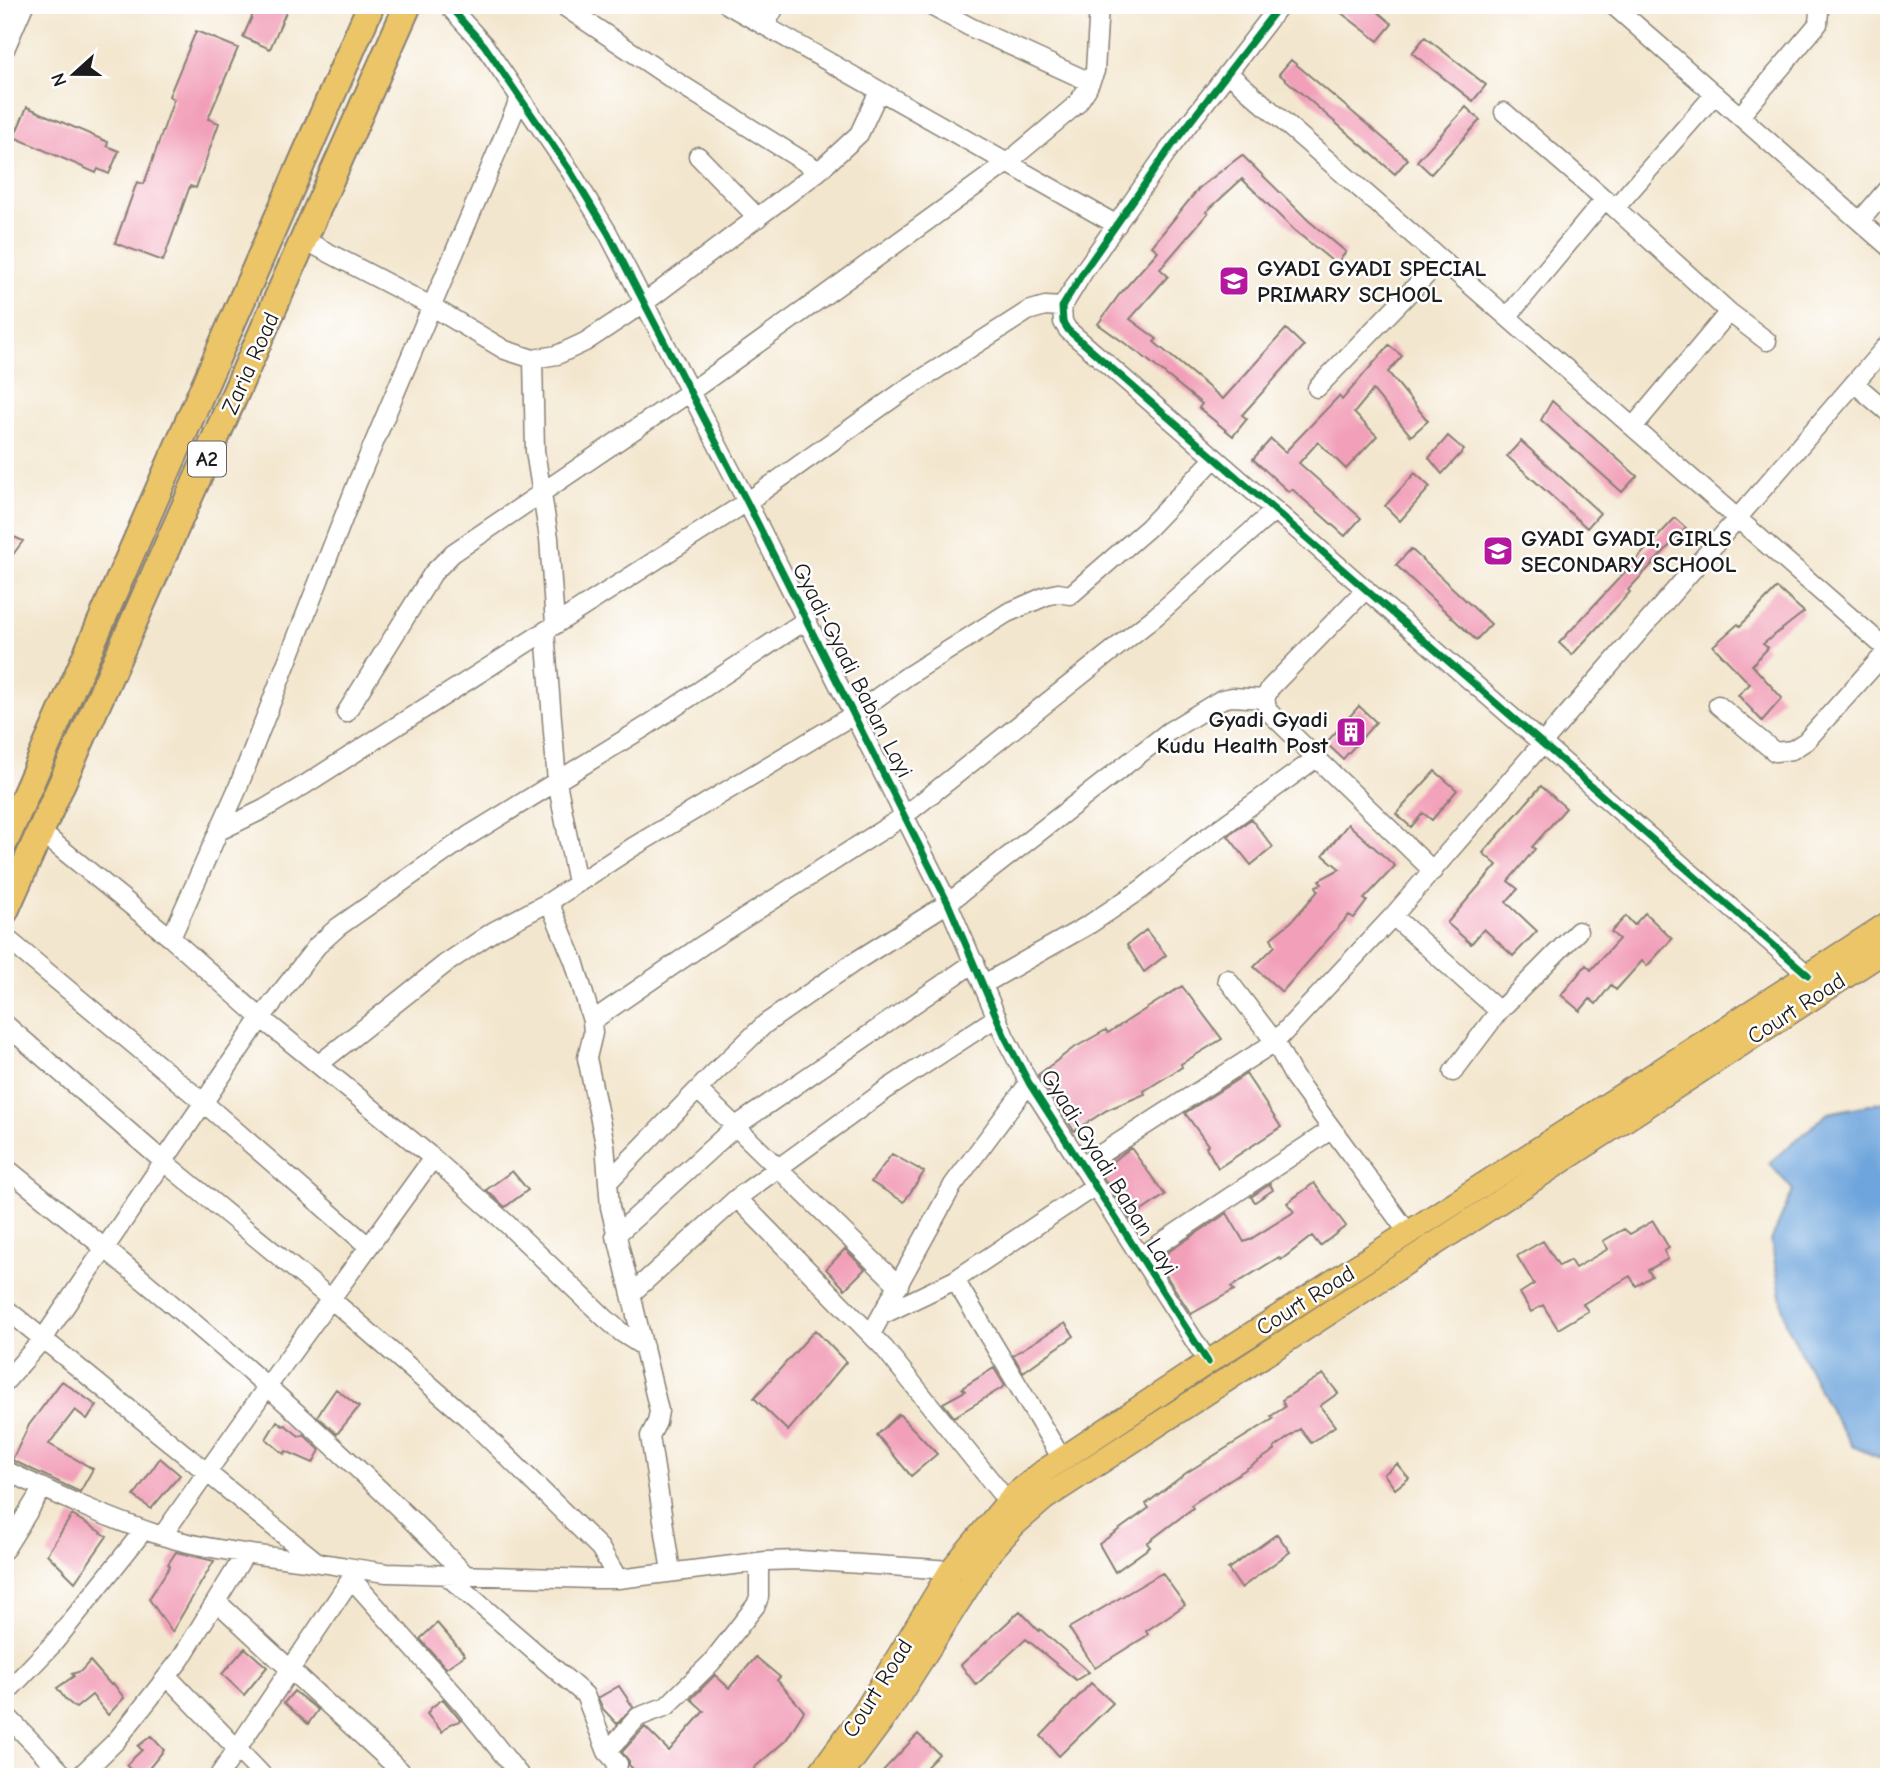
<svg xmlns="http://www.w3.org/2000/svg" width="1894" height="1782" viewBox="0 0 1894 1782" font-family="'Comic Neue',sans-serif">
  <style>
    .water { fill: #6ea5dc; stroke: #45607c; stroke-width: 2 }
    .building { fill: #f2a0b9 }
    .lines { fill: none; stroke-linecap: round; stroke-linejoin: round }
    .minor-casing { stroke: #888175; stroke-width: 21 }
    .major-casing { stroke: #888175; stroke-width: 26 }
    .highway-casing { stroke: #888175; stroke-width: 30 }
    .minor { stroke: #fff; stroke-width: 18 }
    .major { stroke: #ecc569; stroke-width: 23 }
    .highway { stroke: #ecc569; stroke-width: 26 }
    .cycleway-casing { stroke: #fff; stroke-width: 11 }
    .cycleway { stroke: #00873e; stroke-width: 7 }
    .labels { text-anchor: middle; stroke-width: 5; stroke-linejoin: round; paint-order: stroke }
    .shield { fill: #fff; stroke: #606060; stroke-width: 2 }
    .shield-label { font-size: 21px; font-weight: bold; fill: #1c1c1c }
    .poi-label { font-size: 23px; font-weight: bold; fill: #1c1c1c; stroke: #fff; text-anchor: start }
    .street-label { font-size: 23px; fill: #1c1c1c; stroke: #fff }
  </style>
  <rect width="100%" height="100%" fill="#fff"/>
  <filter id="ink" filterUnits="userSpaceOnUse"><feTurbulence type="fractalNoise" baseFrequency=".0143" numOctaves="2"/><feDisplacementMap in="SourceGraphic" scale="14" xChannelSelector="R" yChannelSelector="G"/><feConvolveMatrix kernelMatrix="1 2 1 2 8 2 1 2 1" color-interpolation-filters="sRGB"/></filter>
  <filter id="wash" filterUnits="userSpaceOnUse"><feTurbulence type="fractalNoise" baseFrequency=".00686" numOctaves="4" result="noise"/><feDisplacementMap in="SourceGraphic" scale="28" xChannelSelector="R" yChannelSelector="G"/><feGaussianBlur stdDeviation="1.57" result="paint"/><feColorMatrix in="noise" values="0 0 0 0 0 0 0 0 0 0 0 0 0 0 0 0 0 1.4 0 .05"/><feComposite in="paint" operator="in"/></filter>
  <g filter="url(#wash)">
    <rect width="100%" height="100%" fill="#f3e6ce"/>
    <path class="water" d="M1889,1101V1462L1852,1446L1826,1404L1786,1323L1771,1241L1793,1190L1769,1163L1828,1113Z"/>
    <g id="blocks">
      <path class="building" d="M257,5H289L270,49L243,37Z
        M1331,5H1370L1392,24L1378,41Z
        M196,31L238,48L208,119L219,123L196,188L190,186L163,261L115,243L137,182L144,184L174,99L169,96Z
        M1425,37L1486,85L1473,101L1412,53Z
        M1291,60L1408,159L1395,174L1279,74Z
        M27,107L108,142L107,146L119,151L109,174L98,169L96,173L14,137Z
        M1466,107L1480,120L1431,174L1417,161Z
        M1242,155L1309,221L1346,252L1336,264L1294,230L1242,179L1206,212L1208,213L1160,269L1168,276L1130,319L1157,339L1154,342L1223,399L1286,329L1304,346L1242,415L1247,419L1233,436L1199,408L1202,404L1144,357L1098,324L1119,295L1158,251L1152,246L1199,188Z
        M1389,345L1402,356L1388,372L1428,421L1411,436L1373,390L1354,413L1377,436L1346,469L1318,442L1299,463L1361,518L1345,536L1292,489L1289,492L1253,459L1271,439L1285,452L1339,396L1342,400Z
        M1552,401L1637,476L1622,492L1541,420Z
        M1448,436L1464,450L1442,474L1429,458Z
        M1521,441L1600,513L1587,528L1507,456Z
        M1415,473L1430,487L1400,521L1385,506Z
        M1675,518L1686,528L1628,590L1630,592L1572,655L1559,643Z
        M5,533L23,541L5,565Z
        M1411,549L1491,624L1476,640L1396,565Z
        M1777,588L1804,612L1763,644L1768,648L1752,665L1782,698L1762,721L1738,695L1750,684L1713,646L1738,624L1740,626Z
        M1359,706L1376,722L1343,759L1326,743Z
        M1435,771L1457,790L1432,820L1423,813L1411,827L1396,814Z
        M1541,786L1566,808L1532,847L1535,849L1508,881L1518,889L1506,902L1537,931L1513,956L1484,929L1471,944L1447,923L1497,865L1483,853Z
        M1251,819L1273,847L1251,865L1228,836Z
        M1348,824L1395,866L1364,899L1367,901L1354,918L1349,915L1282,992L1254,967L1275,946L1271,938L1291,922L1318,891L1316,886L1322,884L1319,880L1340,869L1323,855Z
        M1645,913L1672,939L1647,966L1642,961L1616,990L1611,985L1596,1004L1590,999L1580,1011L1561,995L1586,965L1591,970L1619,939L1611,932L1626,916L1634,925Z
        M1146,930L1166,955L1144,972L1127,945Z
        M1182,986L1222,1039L1181,1064L1182,1067L1144,1091L1145,1094L1107,1110L1074,1131L1038,1075L1072,1049L1106,1030L1108,1033Z
        M1246,1074L1281,1127L1218,1168L1206,1147L1208,1145L1185,1113Z
        M1131,1148L1165,1195L1130,1219L1099,1171Z
        M892,1154L924,1172L904,1202L871,1182Z
        M512,1171L528,1190L505,1207L486,1190Z
        M1314,1183L1346,1226L1320,1246L1312,1236L1281,1260L1279,1257L1231,1287L1234,1290L1191,1314L1156,1260L1227,1213L1244,1242L1249,1240L1294,1212L1287,1203Z
        M1270,1184L1273,1190L1255,1202L1251,1197Z
        M1653,1221L1669,1248L1664,1251L1668,1259L1648,1270L1652,1276L1636,1286L1630,1276L1583,1304L1588,1311L1558,1329L1543,1305L1531,1312L1520,1293L1534,1284L1517,1256L1543,1241L1559,1266L1570,1260L1575,1268L1608,1249L1603,1241L1624,1229L1630,1234Z
        M845,1249L865,1269L845,1289L826,1269Z
        M1065,1323L1074,1336L1023,1372L1013,1355Z
        M815,1330L846,1362L788,1431L754,1398Z
        M994,1368L1005,1386L954,1417L943,1403L965,1391L962,1388Z
        M1323,1374L1338,1393L1320,1406L1335,1426L1311,1443L1300,1429L1274,1448L1275,1450L1191,1505L1193,1508L1147,1543L1150,1547L1115,1572L1099,1544L1149,1508L1146,1504L1186,1473L1273,1419L1271,1416L1285,1407L1282,1400Z
        M62,1381L97,1406L87,1419L75,1410L49,1444L93,1469L80,1492L12,1460L29,1425Z
        M336,1389L359,1407L337,1434L317,1416Z
        M899,1414L937,1454L911,1476L877,1435Z
        M277,1421L283,1426L285,1425L299,1436L304,1435L320,1450L313,1463L286,1451L284,1454L266,1439Z
        M160,1458L180,1475L151,1509L134,1496Z
        M1397,1464L1409,1478L1395,1489L1384,1474Z
        M72,1515L107,1536L75,1582L47,1554Z
        M1277,1534L1290,1552L1241,1588L1228,1569Z
        M176,1552L214,1561L172,1632L149,1599L170,1566L168,1564Z
        M1162,1573L1185,1605L1146,1631L1148,1635L1095,1668L1069,1628Z
        M1020,1611L1039,1631L1040,1629L1089,1672L1076,1680L1026,1639L976,1685L961,1665Z
        M437,1623L465,1655L446,1668L420,1639Z
        M245,1648L267,1667L244,1695L222,1674Z
        M756,1657L780,1677L777,1680L804,1711L786,1740L754,1768L756,1770L750,1777H641L629,1765V1761L622,1752L645,1727L669,1751L704,1711L691,1699L715,1675L729,1688Z
        M90,1661L111,1685L113,1683L124,1698L108,1715L92,1695L76,1708L66,1700L57,1688L74,1676L72,1674L81,1671Z
        M1091,1683L1113,1703L1059,1756L1041,1736Z
        M619,1686L633,1707L617,1724L603,1709L598,1698Z
        M294,1691L318,1710L308,1724L284,1703Z
        M443,1699L461,1721L450,1724L442,1732L427,1714L432,1707Z
        M918,1734L939,1754L917,1777H877Z
        M151,1736L164,1750L142,1777H137L126,1765L142,1750L138,1746Z"/>
    </g>
  </g>
  <g filter="url(#ink)">
    <use href="#blocks" fill-opacity="0" stroke="#888175" stroke-width="2"/>
    <g class="lines">
      <g class="minor-casing">
        <path id="minor" d="M448,5L484,45L571,172L608,233L747,502L948,903L1005,1037L1029,1083L1208,1362
          M562,5L669,77L819,171
          M728,5L1117,225
          M929,5L972,28L1090,82
          M1280,5L1167,152L1084,271L1062,307L1063,322L1068,330L1808,975
          M1613,5L1889,247
          M765,26L776,5
          M5,49L24,5
          M1228,73L1889,651
          M1504,112L1615,208L1729,312L1633,427
          M1740,116L1818,24L1819,11L1816,5
          M698,156L758,218
          M1615,208L1715,94
          M1860,221L1889,187
          M304,240L431,306L505,350L533,359L557,355L585,342L644,303L819,171L859,134L879,91
          M1729,312L1767,341
          M1507,317L1605,199
          M533,359L535,451L549,538L555,625
          M1854,383L1889,413
          M1317,388L1441,260
          M1366,589L1270,688L1265,699L1268,711L1433,871
          M545,631L557,782L577,883
          M1718,705L1775,752L1792,750L1806,741L1888,650
          M346,713L433,573L453,553L690,392L810,306L1007,163L1077,104L1087,89L1095,71L1099,5
          M219,831L264,809L306,784L747,502L906,389L1028,311L1045,306L1062,307
          M42,833L171,938L261,1018L433,1158L507,1224L605,1318L622,1333L644,1347
          M549,902L574,961L592,1021L593,1033L587,1058L605,1144L610,1207L659,1411L657,1422L650,1436L671,1572
          M1393,916L1499,1011
          M5,937L204,1103L368,1246
          M171,938L237,790L357,483L519,100
          M984,984L1090,924L1142,889L1199,843L1315,759
          M592,1021L704,944L904,816L1156,616L1275,510
          M5,1024L164,1162L331,1299L470,1420L600,1548L618,1579
          M319,1064L445,964L494,931L549,902L633,847L853,715L906,677L1007,613L1046,596L1058,593L1070,595L1074,592L1148,528L1215,458
          M1453,1072L1499,1011L1578,931
          M698,1090L899,1286
          M1082,1166L1275,1042L1227,979
          M5,1167C165,1296 323,1428 466,1575
          M609,1181L712,1075L765,1024L853,963L948,903L1168,732L1222,699L1232,697L1265,699
          M737,1198L884,1348L1008,1502
          M1409,1234L1294,1077L1275,1042L1393,916L1889,343
          M615,1236L736,1126L975,962
          M1140,1257L1332,1129
          M955,1280L1062,1459
          M632,1293L737,1198L887,1089L997,1017
          M5,1308L317,1562
          M882,1315L955,1280L1095,1186
          M871,1334L953,1185L1029,1083
          M5,1382L43,1339L261,1018L317,946L338,927L468,836L645,727L806,620
          M5,1470C55,1494 106,1518 159,1535C209,1551 261,1555 313,1562C338,1565 362,1570 387,1573L594,1579H618L766,1561L800,1560L951,1570
          M162,1536L267,1387L433,1158
          M5,1549L43,1488
          M446,1575L585,1695L607,1752
          M351,1578L461,1702L521,1777
          M216,1601L407,1777
          M167,1676L264,1777
          M5,1694L53,1644L144,1530
          M5,1714L66,1777
          M79,1777L116,1741L180,1660L245,1554
          M218,1777L357,1570
          M614,1777L618,1764L607,1752L638,1717L667,1706L711,1663L756,1605L759,1597V1562"/>
      </g>
      <g class="major-casing">
        <path id="major" d="M817,1777L866,1710L951,1570L1012,1497L1044,1471L1208,1362L1889,923
          M840,1777L889,1711L990,1552L1014,1525L1045,1498L1889,948"/>
      </g>
      <g class="highway-casing">
        <path id="highway" d="M5,841L371,5
          M5,911L408,5"/>
      </g>
      <use href="#minor" class="minor"/>
      <use href="#major" class="major"/>
      <use href="#highway" class="highway"/>
      <g class="cycleway-casing">
        <path id="cycleway" d="M448,5L484,45L571,172L608,233L747,502L948,903L1005,1037L1029,1083L1208,1362
          M1280,5L1167,152L1084,271L1062,307L1063,322L1068,330L1808,975"/>
      </g>
      <use href="#cycleway" class="cycleway"/>
    </g>
  </g>
  <defs>
    <g id="school-square" transform="scale(1.575)"><rect x="-9" y="-9" width="18" height="18" rx="4" fill="#b5179e" stroke="#fff"/><path d="M0-5L7-2L0 1L-7-2ZM-4 1L0 2.5L4 1V4Q0 6-4 4Z" fill="#fff"/></g>
    <g id="building-square" transform="scale(1.575)"><rect x="-9" y="-9" width="18" height="18" rx="4" fill="#b5179e" stroke="#fff"/><path d="M-4-6H4V6H1V3H-1V6H-4ZM-2.5-4.3h1.7v1.8h-1.7ZM.8-4.3h1.7v1.8H.8ZM-2.5-1h1.7V.8h-1.7ZM.8-1h1.7V.8H.8Z" fill="#fff"/></g>
  </defs>
  <g fill-rule="evenodd">
    <use href="#school-square" x="1234" y="281"/>
    <use href="#school-square" x="1498" y="551"/>
    <use href="#building-square" x="1351" y="732"/>
  </g>
  <g class="labels">
    <rect class="shield" x="188" y="441.5" width="38" height="35" rx="5"/>
    <g class="shield-label">
      <text x="207" y="466">A2</text>
    </g>
    <g class="poi-label">
      <text x="1257" y="276">GYADI GYADI SPECIAL<tspan x="1257" dy="26">PRIMARY SCHOOL</tspan></text>
      <text x="1521" y="546">GYADI GYADI, GIRLS<tspan x="1521" dy="26">SECONDARY SCHOOL</tspan></text>
      <text x="1328" y="727" text-anchor="end">Gyadi Gyadi<tspan x="1328" dy="26">Kudu Health Post</tspan></text>
    </g>
    <g class="street-label">
      <text transform="translate(250 363) rotate(-66)" y="8">Zaria Road</text>
      <text transform="translate(853 670) rotate(63)" y="8">Gyadi-Gyadi Baban Layi</text>
      <text transform="translate(1796 1008) rotate(-33)" y="8">Court Road</text>
      <text transform="translate(1110 1172) rotate(58)" y="8">Gyadi-Gyadi Baban Layi</text>
      <text transform="translate(1305 1300) rotate(-32)" y="8">Court Road</text>
      <text transform="translate(877 1688) rotate(-58)" y="8">Court Road</text>
    </g>
  </g>
  <rect width="1894" height="1782" fill="none" stroke="#fff" stroke-width="28"/>
  <g transform="translate(74 74) rotate(249)" stroke="#ffffff" stroke-width="5" paint-order="stroke">
  <path d="M0-5L12 26L0 18L-12 26Z" fill="#1c1c1c"/>
  <text y="-10" font-size="19" font-weight="bold" text-anchor="middle" fill="#1c1c1c">N</text>
  </g>
</svg>
